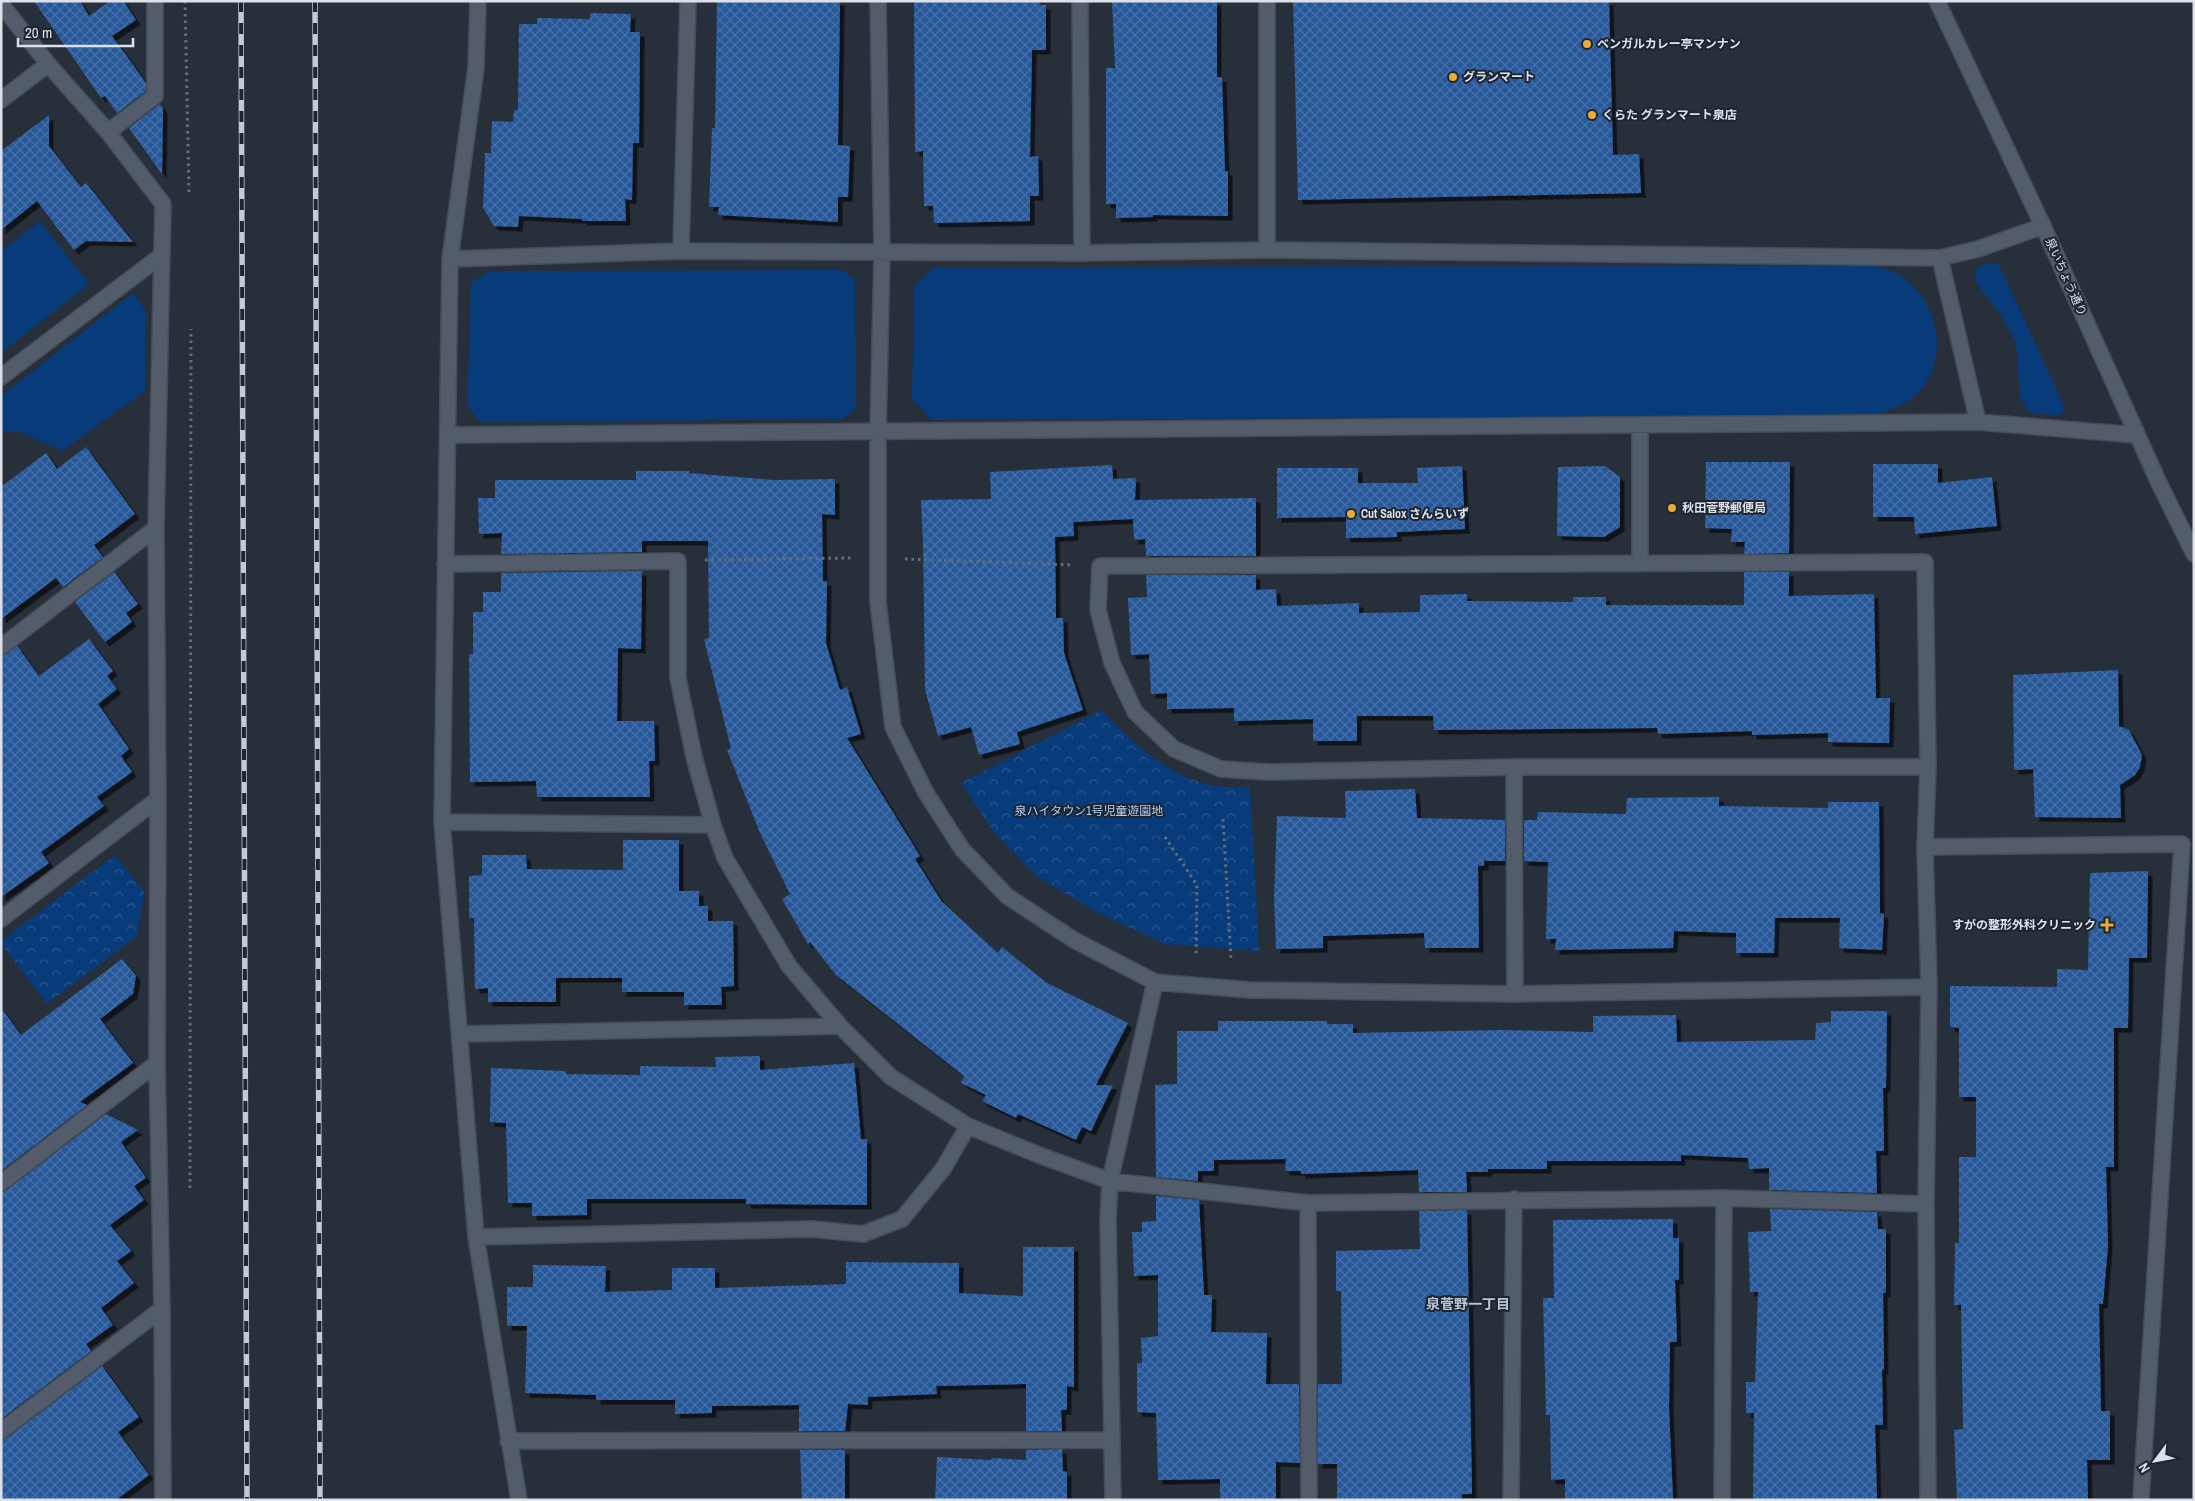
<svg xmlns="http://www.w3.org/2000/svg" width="2195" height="1501" viewBox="0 0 2195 1501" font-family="'Archivo Narrow','Noto Sans JP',sans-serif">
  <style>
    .grass { fill: #073b7a }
    .park { fill: url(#park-crowns) }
    .building { fill: url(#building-cross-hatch); filter: url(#shadow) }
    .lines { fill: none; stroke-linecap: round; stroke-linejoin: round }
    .minor-casing { stroke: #454c56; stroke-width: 18 }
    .path { stroke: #676e78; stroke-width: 3; stroke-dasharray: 2.5 4; stroke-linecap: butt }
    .minor { stroke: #535c6a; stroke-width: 15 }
    .rail-casing { stroke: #c5cad3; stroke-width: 5.5 }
    .rail { stroke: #1d2531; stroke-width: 4; stroke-dasharray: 11; stroke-linecap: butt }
    .poi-dot { fill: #ebaa39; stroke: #1d2531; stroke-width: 2 }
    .labels { text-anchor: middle; stroke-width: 4; stroke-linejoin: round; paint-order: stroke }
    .poi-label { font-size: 12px; font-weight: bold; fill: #dde2ea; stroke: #1d2531; text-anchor: start }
    .street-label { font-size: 12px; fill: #dde2ea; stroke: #1d2531 }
    .park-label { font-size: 12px; fill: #b5d0f5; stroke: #1d2531 }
    .neighbourhood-label { font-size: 14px; font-weight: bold; fill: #bac5d4; stroke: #1d2531 }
  </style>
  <defs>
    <pattern id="park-crowns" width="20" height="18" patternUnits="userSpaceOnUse" patternTransform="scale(1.25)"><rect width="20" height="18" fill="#073b7a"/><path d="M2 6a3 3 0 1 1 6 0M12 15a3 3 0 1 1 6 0" fill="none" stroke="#2b578d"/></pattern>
    <pattern id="building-cross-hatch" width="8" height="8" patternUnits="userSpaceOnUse" patternTransform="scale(1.25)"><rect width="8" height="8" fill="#27589a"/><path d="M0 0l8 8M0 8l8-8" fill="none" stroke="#4670a8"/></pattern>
    <filter id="shadow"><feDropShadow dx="4.5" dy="4.5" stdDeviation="0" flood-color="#0009"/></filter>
  </defs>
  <rect width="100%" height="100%" fill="#272f3b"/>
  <path class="grass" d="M40,221L89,284L1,353V251Z
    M1989,263L1999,265L2065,408L2058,416L2029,412L2020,397L2016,342L1999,313L1975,281L1977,267Z
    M1877,266C1886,270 1898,273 1905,279C1939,305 1949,357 1920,391C1909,404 1888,410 1873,416L931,420L912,398L914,287L934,267Z
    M842,270L855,280L856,408L843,419L480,422L467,406L471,283L489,271Z
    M133,293L146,311L145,391L62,451L17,431L1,433V396Z"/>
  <path class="park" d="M1101,710C1132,742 1166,775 1211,785C1223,788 1237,787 1250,787L1259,951L1164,944L1095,911L1036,876L995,834L961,783Z
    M115,855L144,892L137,936L47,1004L1,944V941Z"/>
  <path class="building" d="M34,1H80L89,16L110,1H123L136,20L112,36L146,83V91L117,113L105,96L101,98Z
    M717,1H840L838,145L850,146L848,197H838V222L718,215L719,207H709L712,128H715Z
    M914,1H1040V5H1046V50H1032L1030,157L1038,156L1039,196H1030V221L934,223L933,206H924L923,151L915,152Z
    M1112,1H1217V77H1222L1225,171H1228V216L1153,215V217L1116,218V204H1106V68H1115Z
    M1293,1H1609L1613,155L1639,154L1641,193L1298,200Z
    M590,13L631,14L630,32H640L639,143H633L632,200L625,199L626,221H582V219L519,216L518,227L494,226L483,208L485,153H491L492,121L513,122L514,110H518L519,24H537V18L590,19Z
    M160,104L163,109L162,174L129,128Z
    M49,115V146L81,187L86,183L133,242L86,241L74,250L37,201L1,230V151Z
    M86,447L135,514L94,545L103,557L63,587L56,578L1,619V487L46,453L57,469Z
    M1706,462H1790L1789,553L1744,554L1745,542H1731L1732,529L1705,528Z
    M1873,464H1938V483L1992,477L1997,526L1915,534L1914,517H1873Z
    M1112,465L1113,479L1136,478L1135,500L1256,498V556H1146L1145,539L1134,540L1133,519L1073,522L1074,536L1055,537L1056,618H1063L1064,653L1083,710L1017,732L1020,744L979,755L971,727L938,736L925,690L923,543L921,500L991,499L990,472Z
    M1462,466L1465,529L1397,532V537L1346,538V517L1277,518V468H1358V483H1418L1417,468Z
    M1605,466L1620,477V527L1604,537L1557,536L1558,467Z
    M636,471H689V473L773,480L835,479V515L822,514L823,581H827L826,643L840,690L847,687L861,734L847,738L920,856L915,859L942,902L998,953L1002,947L1047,983L1128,1023L1096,1085H1113L1091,1131L1082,1127L1076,1140L1018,1114L1016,1118L982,1101L986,1095L961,1083L964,1076L836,975L810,942L808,944L782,899L790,894L760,833L727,750L731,749L704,639L709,638L708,541H642V552L501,554L502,533L479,534L478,498H495V480H636Z
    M642,571L641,649L618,648L617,721H654L655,761H649L650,797H537L536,781L470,782L469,654H473V612H483V592H501V573Z
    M114,572L138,604L126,613L132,622L105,642L75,602Z
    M1744,572H1789V596L1874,594L1876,698H1890L1889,743L1828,742V733L1752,735V731L1658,734L1657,728L1434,730L1433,716H1357V741H1313V719L1234,721V708L1167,709V693L1151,694L1149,654L1131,655L1128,598L1147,597L1146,575H1256V590L1276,589L1277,606L1359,603V613L1420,612V595L1467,594V601L1573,602V597H1606V605H1744Z
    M89,639L113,671L107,676L117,689L98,704L129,749L121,756L132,772L97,797L104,806L41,852L49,863L1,897V656L17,646L39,676Z
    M2118,670L2119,726L2129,730L2142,755L2140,767L2135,775L2120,785L2121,818L2035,817L2033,769L2014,770L2013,675Z
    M1415,789L1417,818L1505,820V861H1484V866H1478L1479,948H1425L1424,933L1323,936V948L1276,949L1274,898L1277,816L1346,818L1345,791Z
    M1719,797V806L1828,808V802H1879L1880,913L1884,914L1882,950L1839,948L1840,918H1775L1774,953H1736V933L1674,931L1673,948L1555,950L1556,939H1546L1548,862L1524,861V820H1537L1538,812L1626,814L1627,798Z
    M623,840H679V891H699V906H708V921H733L734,986L721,987L722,1005H684V992H622V978H556V1002H488V988L475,989L474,918H469V876L482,875V855H526L527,869L623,870Z
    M2148,871L2147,958H2129L2128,1028H2114V1167H2106L2108,1245L2103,1304H2099L2101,1411H2110V1460H2087L2088,1500H1957L1954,1430L1963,1429L1961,1305H1954L1955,1243H1959V1157H1976V1097H1959V1028L1950,1027V986L2057,987V969L2088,970L2090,873Z
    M122,959L136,976L133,994L100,1019L133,1063L80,1102L87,1105L1,1171V1008L21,1035Z
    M1831,1011H1887L1886,1088H1883L1884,1151H1876L1877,1193L1769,1190V1168L1749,1169L1748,1158L1681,1155V1161H1547V1169H1488V1172H1466L1467,1192H1419L1418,1170L1301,1174V1171H1285L1286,1159L1214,1160V1171H1198V1181L1156,1177L1155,1085L1177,1084V1031H1218V1021H1327V1024H1353V1033L1501,1030L1593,1032V1016L1676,1015L1677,1042L1815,1040L1816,1023L1831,1022Z
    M760,1056V1070L854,1063L861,1139H867V1205L746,1204V1199H587V1215L532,1216V1203H508L506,1123L490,1122L491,1068L566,1071V1074L640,1075V1066L716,1067L715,1057Z
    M106,1114L138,1130L121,1142L146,1178L134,1186L144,1200L110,1225L131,1251L117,1261L134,1283L101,1308L113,1325L86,1344L91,1351L1,1419V1192L7,1190Z
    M1156,1196L1199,1200L1204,1295H1212L1211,1332L1267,1333L1266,1384H1299L1300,1463L1276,1462V1500H1220V1479L1158,1480L1156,1413L1137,1412V1363H1142L1141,1338L1158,1336V1275L1134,1276L1132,1232H1142V1222L1156,1221Z
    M1770,1209L1877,1212L1878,1229H1886V1293H1883L1884,1370H1882L1883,1425H1875L1877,1500H1753L1754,1413H1746V1382H1755L1758,1292H1750L1748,1232L1771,1231Z
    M1467,1210L1472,1494H1462V1500H1337V1464H1318V1384H1342L1341,1291H1336V1251L1420,1249L1419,1211Z
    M1673,1219V1238H1679V1280H1675L1677,1342H1670L1669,1408L1673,1500H1565V1479L1551,1480L1550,1415H1546L1543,1298H1554L1553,1220Z
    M1023,1247H1074V1387L1067,1386V1410H1061L1062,1431H1026V1384L936,1386L937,1394L868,1397V1405L848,1404L845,1431H799V1405L712,1406V1413L675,1414V1400H596V1395L525,1393L527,1326H507V1287H533V1265L606,1266L605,1292L672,1290V1268H715V1288L846,1284V1262L959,1263V1293L1023,1296Z
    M102,1366L139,1417L118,1432L149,1475L116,1500H1V1440L7,1438Z
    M1062,1449L1063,1471L1067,1472V1500H935L937,1457L991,1460L992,1458L1026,1460V1450Z
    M800,1450H845V1500H802Z"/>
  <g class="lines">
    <g class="minor-casing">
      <path id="minor" d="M478,1L476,68L450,259L442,822L476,1237L519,1500
        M878,1L882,253L878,433V602L893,727L926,793L962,849L1007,896L1074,940L1155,982L1249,990L1515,994L1929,987
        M1080,1L1082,253
        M1937,1L2043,226L2159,483L2194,554
        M1,4L48,64L108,132L163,204L156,528L158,799L157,1063L162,1309L163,1500
        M1,100L48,64
        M108,132L155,96V1
        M1267,250V1
        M681,251L688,1
        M1940,258L1978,422
        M450,259L681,251L1082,253L1267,250L1940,258L1978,249L2043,226
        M1,377L162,255
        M449,435L1978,422L2137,435
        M1640,563V426
        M445,564L678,561V678L694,757L713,825L725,858L789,966L840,1026L891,1077L968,1126L1039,1155L1110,1181L1308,1203L1724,1198L1926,1204
        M1,647L156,528
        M1514,767L1515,994
        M1928,767H1514L1270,772L1221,769L1174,749L1135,712L1112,663L1098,610L1100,566L1925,562L1928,767L1925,847L1929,987L1926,1204L1928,1500
        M442,822L713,825
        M1925,847L2182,844L2141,1500
        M1,919L158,799
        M460,1034L840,1026
        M1,1183L157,1063
        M1308,1203L1309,1500
        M476,1237L812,1229L863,1234L902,1219L943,1169L968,1126
        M1,1431L162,1309
        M508,1441L1112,1440
        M1113,1500L1108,1218L1110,1181L1155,982
        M1511,1500L1514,1199
        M1722,1500L1724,1198"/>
    </g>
    <path class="path" d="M185,1L189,193
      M905,559L1074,565
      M705,560L852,558
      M1223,819L1231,960
      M1165,837L1197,885L1196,957
      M190,1188L191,329"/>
    <use href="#minor" class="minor"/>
    <g class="rail-casing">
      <path id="rail" d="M241,1L247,1500
        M315,1L320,1500"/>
    </g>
    <use href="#rail" class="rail"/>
  </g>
  <g class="poi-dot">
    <circle cx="1587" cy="44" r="5"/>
    <circle cx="1453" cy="77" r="5"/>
    <circle cx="1592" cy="115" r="5"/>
    <circle cx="1672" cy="508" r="5"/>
    <circle cx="1351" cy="514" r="5"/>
    <path d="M2104.5 917.5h5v5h5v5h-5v5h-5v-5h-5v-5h5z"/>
  </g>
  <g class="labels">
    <g class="poi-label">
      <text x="1597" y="48">ベンガルカレー亭マンナン</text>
      <text x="1463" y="81">グランマート</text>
      <text x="1602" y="119">くらた グランマート泉店</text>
      <text x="1682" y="512">秋田菅野郵便局</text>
      <text x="1361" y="518">Cut Salox さんらいず</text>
      <text x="2096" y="929" text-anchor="end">すがの整形外科クリニック</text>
    </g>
    <g class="street-label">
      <text transform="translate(2066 277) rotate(66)" y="4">泉いちょう通り</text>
    </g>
    <g class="park-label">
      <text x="1089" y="815">泉ハイタウン1号児童遊園地</text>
    </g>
    <g class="neighbourhood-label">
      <text x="1468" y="1309">泉菅野一丁目</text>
    </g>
  </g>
  <rect width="2195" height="1501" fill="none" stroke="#dde2ea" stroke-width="5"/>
  <g transform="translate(2155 1461) rotate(238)" stroke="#1d2531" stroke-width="4" paint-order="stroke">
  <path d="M0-4L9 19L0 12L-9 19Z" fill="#dde2ea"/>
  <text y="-8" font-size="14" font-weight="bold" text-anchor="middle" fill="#dde2ea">N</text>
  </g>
  <path d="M18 38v8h115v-8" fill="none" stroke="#dde2ea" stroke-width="2.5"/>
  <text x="25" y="38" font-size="15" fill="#dde2ea" stroke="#1d2531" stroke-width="4" paint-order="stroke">20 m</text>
</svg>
